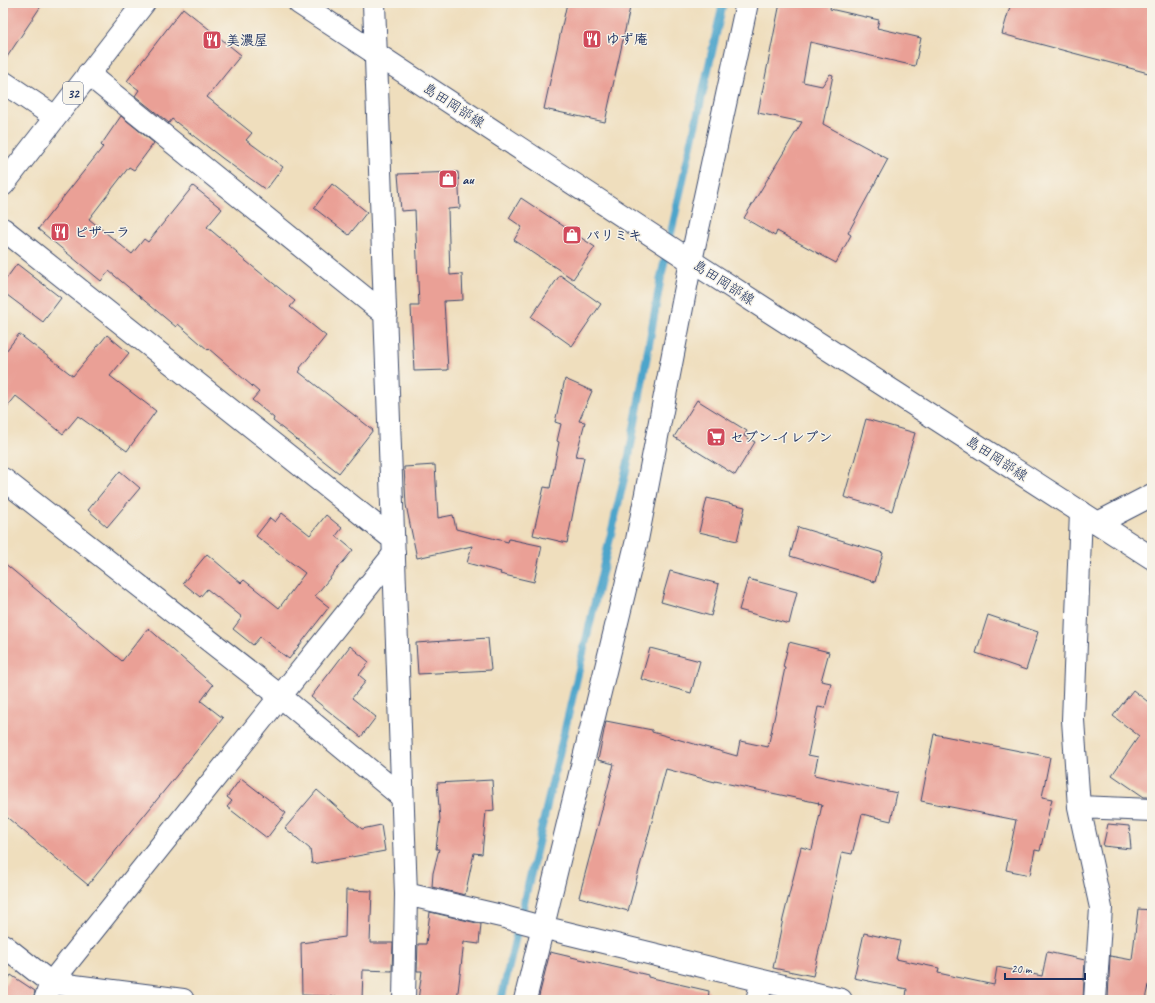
<svg xmlns="http://www.w3.org/2000/svg" width="1155" height="1003" viewBox="0 0 1155 1003" font-family="Caveat,'Klee One',sans-serif">
  <style>
    .lines { fill: none; stroke-linecap: round; stroke-linejoin: round }
    .stream { stroke: #4ea5cb; stroke-width: 8 }
    .building { fill: #eaa096 }
    .street-casing { stroke: #3b496c; stroke-width: 24 }
    .secondary-casing { stroke: #3b496c; stroke-width: 24 }
    .primary-casing { stroke: #3b496c; stroke-width: 24 }
    .street { stroke: #fff; stroke-width: 22 }
    .secondary { stroke: #fff; stroke-width: 22 }
    .primary { stroke: #fff; stroke-width: 22 }
    .labels { text-anchor: middle; stroke-width: 3; stroke-linejoin: round; paint-order: stroke }
    .shield { fill: #f7f3e8; stroke: #5d6a87; stroke-width: 1 }
    .shield-label { font-size: 13px; font-weight: bold; fill: #1b2f5e }
    .poi-label { font-size: 14px; font-weight: bold; fill: #1b2f5e; stroke: #f7f3e8; text-anchor: start }
    .street-label { font-size: 14px; fill: #1b2f5e; stroke: #f7f3e8 }
  </style>
  <rect width="100%" height="100%" fill="#f7f3e8"/>
  <filter id="ink" filterUnits="userSpaceOnUse"><feTurbulence type="fractalNoise" baseFrequency=".025" numOctaves="2"/><feDisplacementMap in="SourceGraphic" scale="8" xChannelSelector="R" yChannelSelector="G"/><feConvolveMatrix kernelMatrix="1 2 1 2 8 2 1 2 1" color-interpolation-filters="sRGB"/></filter>
  <filter id="wash" filterUnits="userSpaceOnUse"><feTurbulence type="fractalNoise" baseFrequency=".012" numOctaves="4" result="noise"/><feDisplacementMap in="SourceGraphic" scale="16" xChannelSelector="R" yChannelSelector="G"/><feGaussianBlur stdDeviation="0.9" result="paint"/><feColorMatrix in="noise" values="0 0 0 0 0 0 0 0 0 0 0 0 0 0 0 0 0 1.4 0 .05"/><feComposite in="paint" operator="in"/></filter>
  <g filter="url(#wash)">
    <rect width="100%" height="100%" fill="#efdebd"/>
    <g class="lines">
      <path class="stream" d="M501,1000L628,462L661,277L723,3"/>
    </g>
    <g id="blocks">
      <path class="building" d="M3,3H43L3,63Z
        M567,3H631L605,122L544,109Z
        M780,3H831L830,9L879,20L877,28L921,38L915,66L810,42L803,82L822,86L830,74L833,75L823,124L888,159L848,233L851,235L836,263L777,231L775,236L744,218L802,122L758,113Z
        M1011,3H1152V74L1002,34Z
        M183,8L241,55L207,97L252,133L246,140L283,167L266,190L222,158L172,119L169,123L135,96L139,90L127,81Z
        M121,116L154,143L134,170L129,167L89,219L132,254L144,239L148,242L193,186L222,209L207,227L237,252L236,253L295,301L290,307L326,336L300,368L301,369L299,372L373,430L339,473L273,421L274,418L252,400L259,392L209,349L208,350L178,324L176,327L109,271L101,281L38,229L103,147L101,145Z
        M458,172L460,208L448,209L450,275L462,274L463,300L444,301L448,370L414,371L411,306H419L415,210L401,211L398,174Z
        M332,184L367,212L349,235L314,208Z
        M521,198L595,247L573,279L514,240L522,227L509,218Z
        M17,264L61,298L43,322L3,292V283Z
        M560,275L601,304L572,346L531,317Z
        M19,334L73,376L107,335L129,353L110,376L156,411L127,451L78,416L63,434L16,396L3,412V355Z
        M565,379L592,391L579,421L585,422L576,456L584,457L567,543L533,535L544,487L550,488L559,442L557,441L561,424L555,422Z
        M697,400L747,431L744,436L755,442L735,475L674,437Z
        M866,419L915,433L892,511L844,497Z
        M435,465L438,518L453,515L456,529L508,542L509,539L542,546L534,582L500,574L501,572L467,563L472,546L417,558L406,505L404,467Z
        M120,471L140,488L107,527L88,510Z
        M707,498L745,507L737,541L699,532Z
        M282,513L310,535L326,515L342,528L336,536L353,550L315,596L329,607L289,659L260,637L253,645L233,629L242,617L207,589L200,597L183,583L207,554L241,583L244,580L279,608L305,573L256,536L270,518L275,522Z
        M798,527L883,553L875,582L790,556Z
        M3,562L122,661L148,628L213,685L201,701L223,718L88,885L3,814Z
        M670,571L719,584L711,616L661,602Z
        M748,579L797,592L789,624L739,610Z
        M988,615L1038,632L1026,670L976,653Z
        M488,638L491,670L418,674L416,643Z
        M789,642L829,652L821,681L831,683L825,708L818,707L808,755L818,757L814,775L897,793L891,821L862,814L852,854L842,852L813,976L773,968L783,919L801,847L812,850L822,805L818,804L819,803L715,781V782L666,769L628,911L579,897L614,764L598,760L606,721L652,730V732L737,756L740,741L768,747L785,668L783,667Z
        M350,646L369,662L359,675L366,681L352,698L376,717L361,737L311,697Z
        M650,648L700,661L691,693L641,679Z
        M1133,690L1152,705V797H1144L1112,775L1139,736L1113,716Z
        M934,734L1050,757L1042,797L1052,799L1040,851L1035,850L1030,875L1006,870L1016,820L921,801Z
        M241,778L286,813L267,838L227,807L232,801L227,797Z
        M492,780L494,810L486,811L482,854L474,853L465,895L432,887L433,873L439,849H436L440,819L437,783Z
        M317,790L362,829L381,825L385,851L312,864L310,849L285,828Z
        M1108,824L1129,826L1131,849L1103,846Z
        M346,890L372,891L370,943H393L392,971L363,970L362,1000L339,999V997L302,995L301,943L345,937Z
        M1138,909L1152,910V970L1146,1000H1108L1110,956L1132,960Z
        M430,912L481,924L479,944L464,942L457,1000H418L422,971H417L418,944H426Z
        M864,933L900,941L896,959L939,968L938,973L994,985L997,967L1042,976L1047,952L1085,960L1083,1000H921L906,997L907,989L854,978Z
        M550,952L648,975V977L709,991L708,1000H538Z
        M11,975L35,991L33,1000H3V987Z"/>
    </g>
  </g>
  <g filter="url(#ink)">
    <use href="#blocks" fill-opacity="0" stroke="#3b496c" stroke-width="1"/>
    <g class="lines">
      <g class="street-casing">
        <path id="street" d="M374,3L406,894L404,1000
          M88,74L386,315
          M3,82L55,117
          M3,229L393,539
          M1081,512L1073,720L1079,807L1101,908L1095,1000
          M1098,523L1152,495
          M1079,807L1152,810
          M406,894L501,916L542,927L841,1000
          M45,1000L51,983
          M525,1000L637,540L691,261L747,3
          M757,1000L762,981"/>
      </g>
      <g class="secondary-casing">
        <path id="secondary" d="M299,3L691,261L1152,558
          M3,479L280,696L402,797
          M3,945L51,983L183,1000
          M51,983L394,554"/>
      </g>
      <g class="primary-casing">
        <path id="primary" d="M3,185L144,3"/>
      </g>
      <use href="#street" class="street"/>
      <use href="#secondary" class="secondary"/>
      <use href="#primary" class="primary"/>
    </g>
  </g>
  <defs>
    <g id="restaurant-square" transform="scale(1)"><rect x="-9" y="-9" width="18" height="18" rx="4" fill="#d1495b" stroke="#f7f3e8"/><path d="M-5-6h1v4h1v-4h1v4h1v-4h1v5L-1.5 .5V6h-2V.5L-5-1ZM5-6V6H3V1.5H1.5Q1.5-4 5-6Z" fill="#fff"/></g>
    <g id="shop-square" transform="scale(1)"><rect x="-9" y="-9" width="18" height="18" rx="4" fill="#d1495b" stroke="#f7f3e8"/><path d="M-5-2.5h2.3a2.7 3.5 0 0 1 5.4 0H5L5.5 6h-11ZM-1.5-2.5h3a1.5 2.3 0 0 0-3 0Z" fill="#fff"/></g>
    <g id="supermarket-square" transform="scale(1)"><rect x="-9" y="-9" width="18" height="18" rx="4" fill="#d1495b" stroke="#f7f3e8"/><path d="M-6-5.5h2.5l.6 2H6L4.5 2H-2.5L-4.4-4H-6ZM-1.5 3.2a1.3 1.3 0 1 0 .1 0ZM3 3.2a1.3 1.3 0 1 0 .1 0Z" fill="#fff"/></g>
  </defs>
  <g fill-rule="evenodd">
    <use href="#restaurant-square" x="592" y="39"/>
    <use href="#restaurant-square" x="212" y="40"/>
    <use href="#shop-square" x="448" y="179"/>
    <use href="#restaurant-square" x="60" y="232"/>
    <use href="#shop-square" x="572" y="235"/>
    <use href="#supermarket-square" x="716" y="437"/>
  </g>
  <g class="labels">
    <rect class="shield" x="63" y="82" width="20" height="22" rx="3"/>
    <g class="shield-label">
      <text x="73" y="98">32</text>
    </g>
    <g class="poi-label">
      <text x="606" y="44">ゆず庵</text>
      <text x="226" y="45">美濃屋</text>
      <text x="462" y="184">au</text>
      <text x="74" y="237">ピザーラ</text>
      <text x="586" y="240">パリミキ</text>
      <text x="730" y="442">セブン-イレブン</text>
    </g>
    <g class="street-label">
      <text transform="translate(454 105) rotate(33)" y="5">島田岡部線</text>
      <text transform="translate(724 282) rotate(33)" y="5">島田岡部線</text>
      <text transform="translate(997 458) rotate(33)" y="5">島田岡部線</text>
    </g>
  </g>
  <rect width="1155" height="1003" fill="none" stroke="#f7f3e8" stroke-width="16"/>
  <path d="M1005 973v6h80v-6" fill="none" stroke="#1b2f5e" stroke-width="2"/>
  <text x="1011" y="973" font-size="12" fill="#1b2f5e" stroke="#f7f3e8" stroke-width="3" paint-order="stroke">20 m</text>
</svg>
